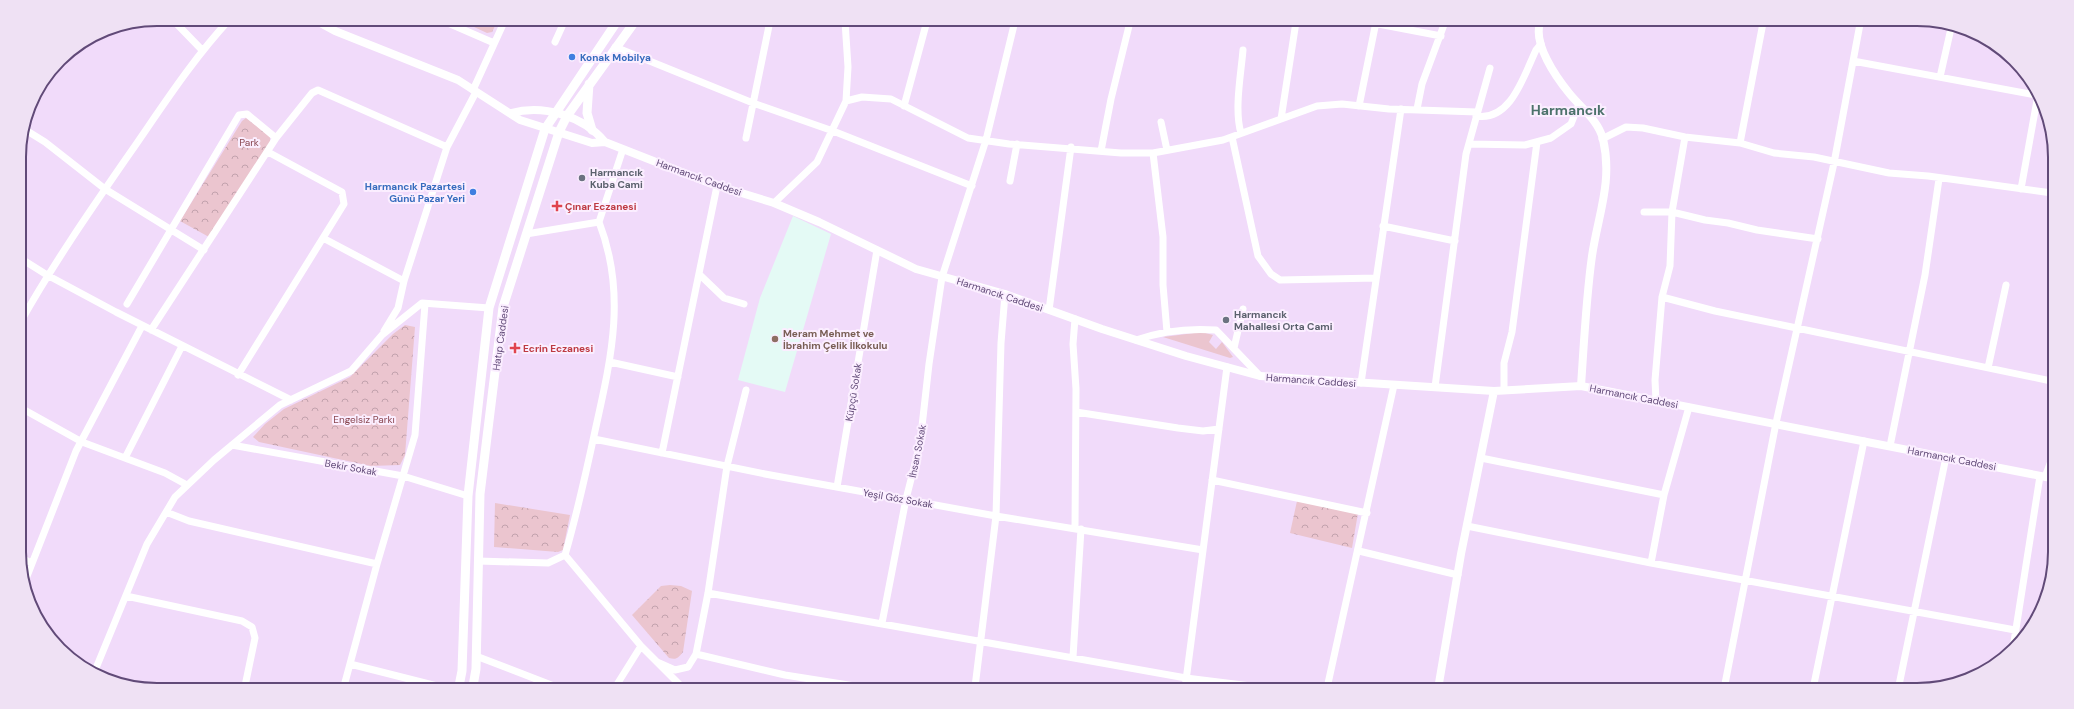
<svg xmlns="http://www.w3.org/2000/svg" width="2074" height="709" viewBox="0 0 2074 709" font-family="'DM Sans',sans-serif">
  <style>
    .residential { fill: #f1dbfa }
    .education { fill: #e4faf5 }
    .grass { fill: #ebc5cf }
    .park { fill: url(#park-crowns) }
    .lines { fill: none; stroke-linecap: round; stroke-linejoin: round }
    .minor { stroke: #fff; stroke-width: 7 }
    .tertiary { stroke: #fff; stroke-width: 8 }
    .secondary { stroke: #fff; stroke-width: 9 }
    .shop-dot { fill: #3f7fe0; stroke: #fbeeff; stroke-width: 1.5 }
    .worship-dot { fill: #6b7280; stroke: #fbeeff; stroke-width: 1.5 }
    .health-dot { fill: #e0444e; stroke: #fbeeff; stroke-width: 1.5 }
    .education-dot { fill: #8d6e63; stroke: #fbeeff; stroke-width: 1.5 }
    .labels { text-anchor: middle; stroke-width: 4; stroke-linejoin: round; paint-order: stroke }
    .shop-label { font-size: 10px; font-weight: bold; fill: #366cbe; stroke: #fbeeff; text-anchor: start }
    .park-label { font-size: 10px; fill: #8a4751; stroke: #fbeeff }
    .worship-label { font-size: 10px; font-weight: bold; fill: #5b616d; stroke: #fbeeff; text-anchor: start }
    .street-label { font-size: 10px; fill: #614a78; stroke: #fbeeff }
    .health-label { font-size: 10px; font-weight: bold; fill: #be3a42; stroke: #fbeeff; text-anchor: start }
    .education-label { font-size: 10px; font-weight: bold; fill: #785e54; stroke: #fbeeff; text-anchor: start }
    .district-label { font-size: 14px; font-weight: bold; fill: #4c726b; stroke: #fbeeff }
    .rim { fill: none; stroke: #614a78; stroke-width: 2 }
  </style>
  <defs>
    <pattern id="park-crowns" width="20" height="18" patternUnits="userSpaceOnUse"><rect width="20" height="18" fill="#ebc5cf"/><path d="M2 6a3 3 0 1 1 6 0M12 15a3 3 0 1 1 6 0" fill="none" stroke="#c2a2ad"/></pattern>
  </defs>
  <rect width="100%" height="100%" fill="#f8e7fd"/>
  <path class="residential" d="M157,19L1953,24L1986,38L2021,66L2052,131L2050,588L2032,628L2001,661L1961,683L1925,690L121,685L81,667L53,643L22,578L19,149L30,104L60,59L105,29Z"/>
  <path class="education" d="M793,216L831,234L785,392L738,380L760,298Z"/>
  <path class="grass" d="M1202,332L1213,335L1209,342L1216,349L1222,342L1233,357L1230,358L1163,337Z"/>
  <path class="park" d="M459,20H498L492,32L487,33Z
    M246,118L270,136V143L209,237L180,221L242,121Z
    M405,325L415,327L405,455L400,465L371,466L259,442L253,437L265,424L284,409L350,377L393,334Z
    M1297,501L1358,513L1352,548L1290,533Z
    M495,503L570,515L563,550L558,552L494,547Z
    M670,585L681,586L692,591L683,652C678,658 677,660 669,658L632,615L661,586Z"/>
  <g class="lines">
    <path class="minor" d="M172,19L202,50
      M441,20L494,43
      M1368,22L1441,36
      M555,42L565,20
      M615,47L753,103L833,131L972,186
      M1853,61L2035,95
      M1940,77L1952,24
      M473,90L505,20
      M846,101L862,97L891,99L968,138L1009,144L1121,153H1153L1223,140L1317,106L1342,104L1389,109L1477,112
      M904,106L927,21
      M1359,106L1376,22
      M1417,109L1422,84L1445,22
      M1476,116C1511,122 1524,75 1536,50L1541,44
      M1281,119L1296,22
      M1161,122L1167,150
      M24,129L45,142L105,189L204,250
      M1241,133C1234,110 1241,74 1243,50
      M1232,137L1258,256L1271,274L1280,280L1376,278
      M746,138L770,21
      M1602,139L1626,127L1643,128L1685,137L1740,143L1774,153L1814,157L1889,173L1928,176L2052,193
      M1740,143L1763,23
      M1469,144L1525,145L1551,138L1571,124L1579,104
      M1101,151L1111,99L1130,22
      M1153,153L1163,237V285L1167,332
      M1010,181L1017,144
      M2021,189L2037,100
      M774,203L817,162L846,101L848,67L845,21
      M1644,212H1672L1705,220L1728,223L1757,230L1818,239
      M1383,226L1455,241
      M526,234L599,222L623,149
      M323,238L404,281
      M20,258L47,275L116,312L291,400
      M699,274L724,298L744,304
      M1662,297L1715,311L2051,381
      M127,304L239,115L247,114L276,138
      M1049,310L1071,147
      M1075,319L1073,344L1076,389L1075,528
      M20,323C53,264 92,208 130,153C162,107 192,60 230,19
      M151,330L276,138L312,93L318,90L447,147
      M384,331L398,308L404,281L447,147L476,92
      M1136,340C1162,331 1188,328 1216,330L1260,376
      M1234,348L1243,309
      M610,362L678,377
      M1988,368L2006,285
      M238,375L344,204L342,192L268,152
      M1361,383L1401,109
      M1435,387L1466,154L1490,68
      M1504,390V363L1512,332L1537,142
      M1656,401L1655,380L1662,297L1670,266L1672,212L1685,137
      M21,408L82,442L165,473L187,485
      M1076,412L1178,428L1203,431L1219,429
      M594,439L765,474L996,516L1203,550
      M232,445L403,476L468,496
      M1890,446L1925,275L1939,179
      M662,453L717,186
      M125,458L182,346
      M1481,458L1664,495
      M2045,477L2051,461
      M1212,480L1367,513
      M837,487L877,250
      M166,512L189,521L377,564
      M1467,526L1651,563L2015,630
      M1359,551L1458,575
      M565,555L641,646L682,687
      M22,558L31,563
      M478,561L548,563L565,555C577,514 586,473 595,431C611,359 627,294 599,222
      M1651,563L1664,495L1689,407
      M24,584L76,451L142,326
      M708,593L1186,678L1267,688
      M126,596L242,621L252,627L255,638L245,686
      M882,623L906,499L920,444L929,364L942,277L986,140L1015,21
      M2013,648L2040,476
      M696,654L785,675L861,687
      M476,656L554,686
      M1073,657L1081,529
      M657,662L675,670L688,667L696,654L708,593L727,466L746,390
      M350,664L437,686
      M94,673L147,544L175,497L214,460L280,405L351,371L382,335L422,303L489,308
      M103,677L138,685
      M344,686L377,564L415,435L425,304
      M616,686L641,646
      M975,687L996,516L1001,343L1005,294
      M1185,688L1227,367
      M1327,688L1394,385
      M1724,689L1776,423L1834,163L1860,24
      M1813,689L1864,441
      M1898,690L1946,457"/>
    <path class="tertiary" d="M313,19L335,31L458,80L520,120L592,143L605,142L712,184L774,203L819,222L916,269L1005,294L1102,329L1186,356L1260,376L1494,391L1581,386L2051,478
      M1540,23C1533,44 1556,77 1569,93C1581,108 1598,120 1603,139C1613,182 1598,215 1592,256C1586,299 1584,343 1581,386
      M511,113C544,104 583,116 605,142
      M1438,689L1461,554L1494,391"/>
    <path class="secondary" d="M589,84L587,113L592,130
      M459,686L462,671L468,496L489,308L545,129L618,20
      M473,686L476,669L480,494L503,307L559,132L567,116L636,20"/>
  </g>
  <g class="shop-dot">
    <circle cx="572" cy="57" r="4"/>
    <circle cx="473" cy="192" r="4"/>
  </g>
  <g class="worship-dot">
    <circle cx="582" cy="178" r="4"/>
    <circle cx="1226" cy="320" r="4"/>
  </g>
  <g class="health-dot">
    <path d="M555 200h4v4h4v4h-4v4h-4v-4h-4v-4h4z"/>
    <path d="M513 342h4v4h4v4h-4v4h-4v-4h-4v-4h4z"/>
  </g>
  <circle class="education-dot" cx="775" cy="339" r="4"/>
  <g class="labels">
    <g class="shop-label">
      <text x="580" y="61">Konak Mobilya</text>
      <text x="465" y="190" text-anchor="end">Harmancık Pazartesi<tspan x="465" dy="12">Günü Pazar Yeri</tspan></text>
    </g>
    <g class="park-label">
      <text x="249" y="146">Park</text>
      <text x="364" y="423">Engelsiz Parkı</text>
    </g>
    <g class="worship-label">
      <text x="590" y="176">Harmancık<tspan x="590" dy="12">Kuba Cami</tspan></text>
      <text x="1234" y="318">Harmancık<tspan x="1234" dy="12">Mahallesi Orta Cami</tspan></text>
    </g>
    <g class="street-label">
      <text transform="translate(699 177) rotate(20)" y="4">Harmancık Caddesi</text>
      <text transform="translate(1000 294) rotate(18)" y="4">Harmancık Caddesi</text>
      <text transform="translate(500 338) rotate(-82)" y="4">Hatıp Caddesi</text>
      <text transform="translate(1311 380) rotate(4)" y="4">Harmancık Caddesi</text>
      <text transform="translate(853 392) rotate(-81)" y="4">Küpçü Sokak</text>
      <text transform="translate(1634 396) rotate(11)" y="4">Harmancık Caddesi</text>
      <text transform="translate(917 451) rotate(-79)" y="4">İhsan Sokak</text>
      <text transform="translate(1952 458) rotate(11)" y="4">Harmancık Caddesi</text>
      <text transform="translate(351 467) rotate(10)" y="4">Bekir Sokak</text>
      <text transform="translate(898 498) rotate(10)" y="4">Yeşil Göz Sokak</text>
    </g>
    <g class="health-label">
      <text x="565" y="210">Çınar Eczanesi</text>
      <text x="523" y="352">Ecrin Eczanesi</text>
    </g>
    <g class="education-label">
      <text x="783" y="337">Meram Mehmet ve<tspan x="783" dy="12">İbrahim Çelik İlkokulu</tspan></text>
    </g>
    <g class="district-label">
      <text x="1568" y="115">Harmancık</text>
    </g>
  </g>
  <path d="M0 0H2074V709H0ZM157 26H1917A131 131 0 0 1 2048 157V552A131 131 0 0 1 1917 683H157A131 131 0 0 1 26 552V157A131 131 0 0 1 157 26Z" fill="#efe1f4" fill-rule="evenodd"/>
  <path class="rim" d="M157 26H1917A131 131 0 0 1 2048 157V552A131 131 0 0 1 1917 683H157A131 131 0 0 1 26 552V157A131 131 0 0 1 157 26Z"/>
</svg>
